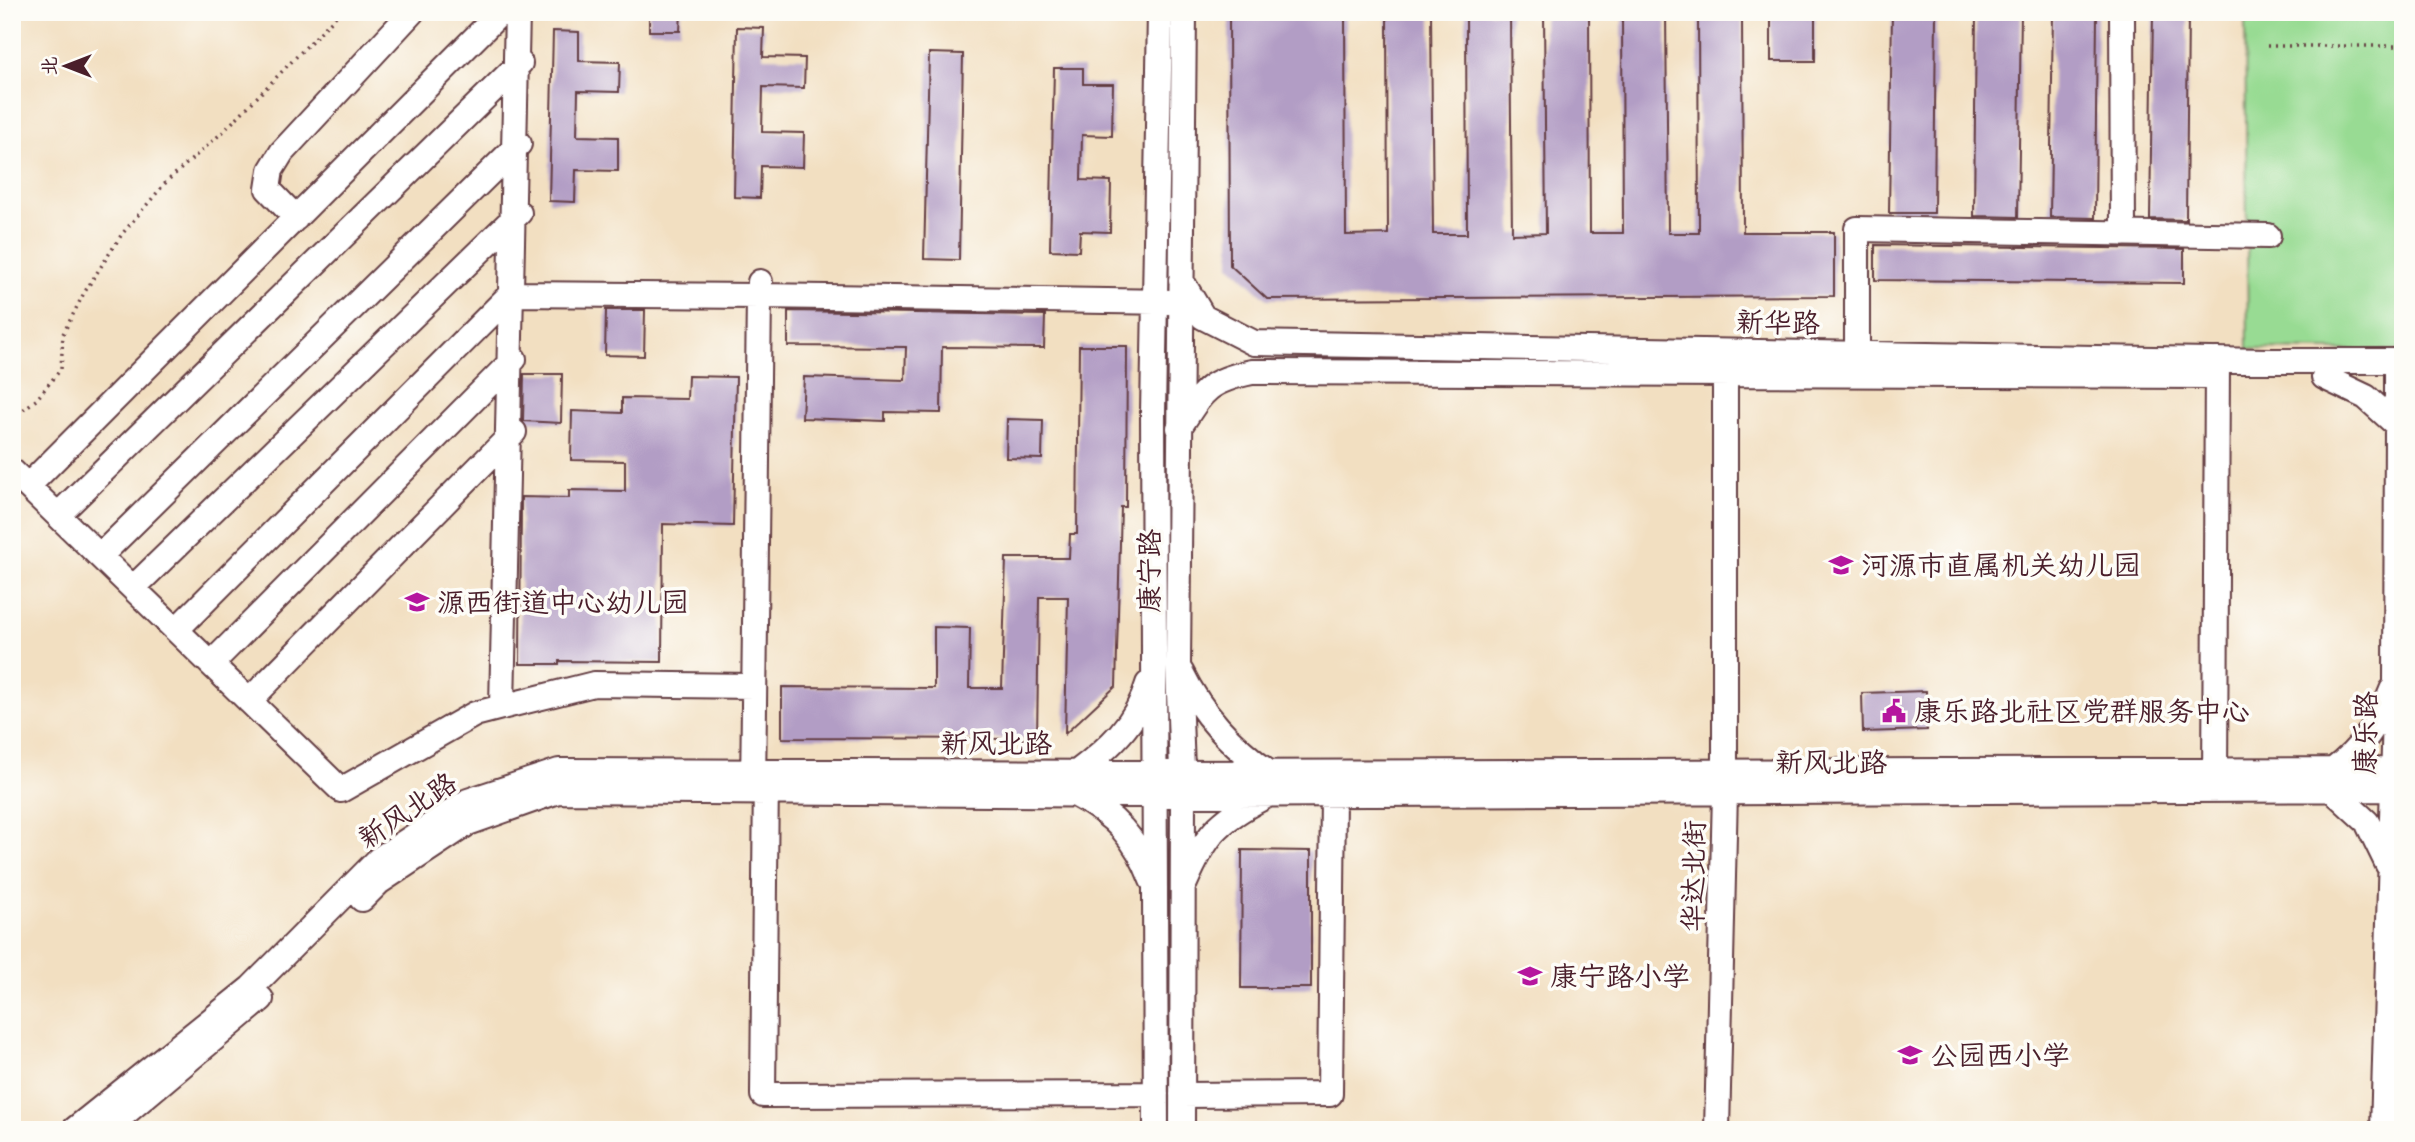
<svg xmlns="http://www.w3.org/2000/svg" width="2415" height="1142" viewBox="0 0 2415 1142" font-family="'Indie Flower','LXGW WenKai TC',sans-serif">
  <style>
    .green { fill: #98db93; stroke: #717d5f; stroke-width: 2 }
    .building { fill: #b29dc5 }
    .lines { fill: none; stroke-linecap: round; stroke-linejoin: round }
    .minor-casing { stroke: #633c42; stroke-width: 28 }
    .path { stroke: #633c42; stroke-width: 3.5; stroke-dasharray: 2 5; stroke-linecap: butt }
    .minor { stroke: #fff; stroke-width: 24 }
    .labels { text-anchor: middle; stroke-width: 7; stroke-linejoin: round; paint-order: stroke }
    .street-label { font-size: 28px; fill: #4a1f2b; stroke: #fdfcf7 }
    .poi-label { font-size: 28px; fill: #4a1f2b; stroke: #fdfcf7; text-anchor: start }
  </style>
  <rect width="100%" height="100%" fill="#fdfcf7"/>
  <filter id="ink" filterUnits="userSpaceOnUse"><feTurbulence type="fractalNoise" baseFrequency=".0143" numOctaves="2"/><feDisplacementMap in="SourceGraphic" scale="14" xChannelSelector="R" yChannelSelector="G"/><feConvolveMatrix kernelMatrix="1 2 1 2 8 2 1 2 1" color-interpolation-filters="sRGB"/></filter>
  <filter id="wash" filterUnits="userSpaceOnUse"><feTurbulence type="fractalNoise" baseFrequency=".00686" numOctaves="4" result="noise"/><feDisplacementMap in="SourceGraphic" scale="28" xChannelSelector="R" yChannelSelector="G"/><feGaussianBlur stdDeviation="1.57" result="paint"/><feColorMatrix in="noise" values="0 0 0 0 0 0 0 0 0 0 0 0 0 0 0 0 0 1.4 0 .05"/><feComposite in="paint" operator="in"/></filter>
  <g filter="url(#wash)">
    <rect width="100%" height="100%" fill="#f2dfc1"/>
    <path class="green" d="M2245,12H2403V351L2248,349Z"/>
    <g id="blocks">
      <path class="building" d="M649,12H681L680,31H649Z
        M1229,12H1345L1346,235L1388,234L1387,12H1431L1433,234H1467L1466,12H1510L1512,234L1546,233L1544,12H1589L1590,233H1623L1622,12H1666L1668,233H1699L1698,12H1742L1743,232H1834V296L1267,299L1230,265Z
        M1771,12H1815V61H1771Z
        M1892,12H1936L1934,213H1889Z
        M1976,12H2021L2018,217L1974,216Z
        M2053,12H2097L2095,218L2050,217Z
        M2153,12H2188L2186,220L2150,219Z
        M737,27L764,28L763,57L805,58L804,88L763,87L762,132L804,133L803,167L761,166L760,198L734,197Z
        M553,31L579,32V61L620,62L619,92L578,91L577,136L618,137V171L576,170L575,202L549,201Z
        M929,53L963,54L959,260L924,259Z
        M1054,68H1083V84H1113L1112,136L1082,135L1081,180L1111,181L1110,232L1080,231L1079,251L1050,250Z
        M1875,245L2184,249V283L1875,280Z
        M606,310H645L644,356L605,355Z
        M788,311L1045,315L1044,348L942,347L941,413L885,412V421L802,418L804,377L905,380L906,347L788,346Z
        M1079,346H1127L1126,507H1121L1116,686L1065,734L1068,597H1039L1037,739L782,738V687L934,688V627L970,628L969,688H1002L1006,558H1069L1070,534H1077Z
        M524,374H562L561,423L523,421Z
        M688,376L736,377L733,526L663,524L662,662L559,661V664H520L521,497L569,498V490L625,491V461L571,460L572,411L622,413V398L687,399Z
        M1007,419L1043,420L1042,459L1006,458Z
        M1926,691L1927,730L1863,732L1862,693Z
        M1242,850L1311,851V988H1241Z"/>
    </g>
  </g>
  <g filter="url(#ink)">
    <use href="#blocks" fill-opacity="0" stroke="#633c42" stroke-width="2"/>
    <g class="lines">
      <g class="minor-casing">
        <path id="minor" d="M2122,12L2123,234
          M296,218L268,189L271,170L282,152L412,12
          M1181,280L1203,317L1254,343L2268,361H2403
          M1857,354V229L2268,236
          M2397,361V425
          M2324,377L2366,397L2397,425L2396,679L2383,1130
          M1179,428C1203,391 1207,381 1252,372L2208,376
          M12,471L341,790L475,714L502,707L594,684L754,686
          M28,486L501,12
          M58,515L520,63
          M100,556L519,144
          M133,588L519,213
          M176,630L511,294L759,296L760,282
          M211,664L514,359
          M1181,672C1202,715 1231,745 1269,773
          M249,701L514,432
          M502,707L517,12
          M2332,771C2361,749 2379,724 2392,690
          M1076,773C1108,749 1137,723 1148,684
          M766,776L763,1095L1156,1094
          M2215,785L2217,360
          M753,788L759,296L1172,302
          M2331,789L2367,822L2388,865
          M1076,795C1115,815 1136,838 1152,880
          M1185,883C1206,835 1217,821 1264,797
          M362,899L379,882L468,823L558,791L1144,795L2403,789
          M1182,1095L1330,1094L1333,794
          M74,1130L251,988L379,859L468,801L559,771L1154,773L2403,770
          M105,1130L261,999
          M1156,1130L1153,413L1160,12
          M1182,1130L1183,795L1178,666L1184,12
          M1717,1130L1725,792V359
          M2402,1130L2403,1109"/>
      </g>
      <path class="path" d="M2267,46H2403
        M12,418L36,400L61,369L63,334L84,293L122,234L167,181L224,131L340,12"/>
      <use href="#minor" class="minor"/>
    </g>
  </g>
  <defs>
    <g id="school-bare" transform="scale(1.89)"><path d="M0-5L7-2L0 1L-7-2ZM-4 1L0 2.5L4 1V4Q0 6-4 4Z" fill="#b5179e" stroke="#fdfcf7" stroke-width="2.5" paint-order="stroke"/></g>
    <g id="civic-bare" transform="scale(1.89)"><path d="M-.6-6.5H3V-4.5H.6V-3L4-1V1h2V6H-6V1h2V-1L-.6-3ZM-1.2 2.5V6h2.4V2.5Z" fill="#b5179e" stroke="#fdfcf7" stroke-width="2.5" paint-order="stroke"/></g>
  </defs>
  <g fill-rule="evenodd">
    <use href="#school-bare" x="1841" y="565"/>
    <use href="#school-bare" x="417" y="602"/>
    <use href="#civic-bare" x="1894" y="711"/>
    <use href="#school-bare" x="1530" y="976"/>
    <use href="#school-bare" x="1910" y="1055"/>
  </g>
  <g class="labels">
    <g class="street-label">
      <text transform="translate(1778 322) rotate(1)" y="10">新华路</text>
      <text transform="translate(1149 571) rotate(-90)" y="10">康宁路</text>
      <text transform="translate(2365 733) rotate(-89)" y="10">康乐路</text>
      <text x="996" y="753">新风北路</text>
      <text x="1831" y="772">新风北路</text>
      <text transform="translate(407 810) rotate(-34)" y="10">新风北路</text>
      <text transform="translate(1693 876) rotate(-89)" y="10">华达北街</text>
    </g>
    <g class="poi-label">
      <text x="1861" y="575">河源市直属机关幼儿园</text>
      <text x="437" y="612">源西街道中心幼儿园</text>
      <text x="1914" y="721">康乐路北社区党群服务中心</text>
      <text x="1550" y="986">康宁路小学</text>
      <text x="1930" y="1065">公园西小学</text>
    </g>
  </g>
  <rect width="2415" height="1142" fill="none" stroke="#fdfcf7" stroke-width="42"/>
  <g transform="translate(66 66) rotate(270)" stroke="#fdfcf7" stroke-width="5" paint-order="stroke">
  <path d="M0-5L12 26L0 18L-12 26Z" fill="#4a1f2b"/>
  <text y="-10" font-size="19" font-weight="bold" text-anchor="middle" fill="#4a1f2b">北</text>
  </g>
</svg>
